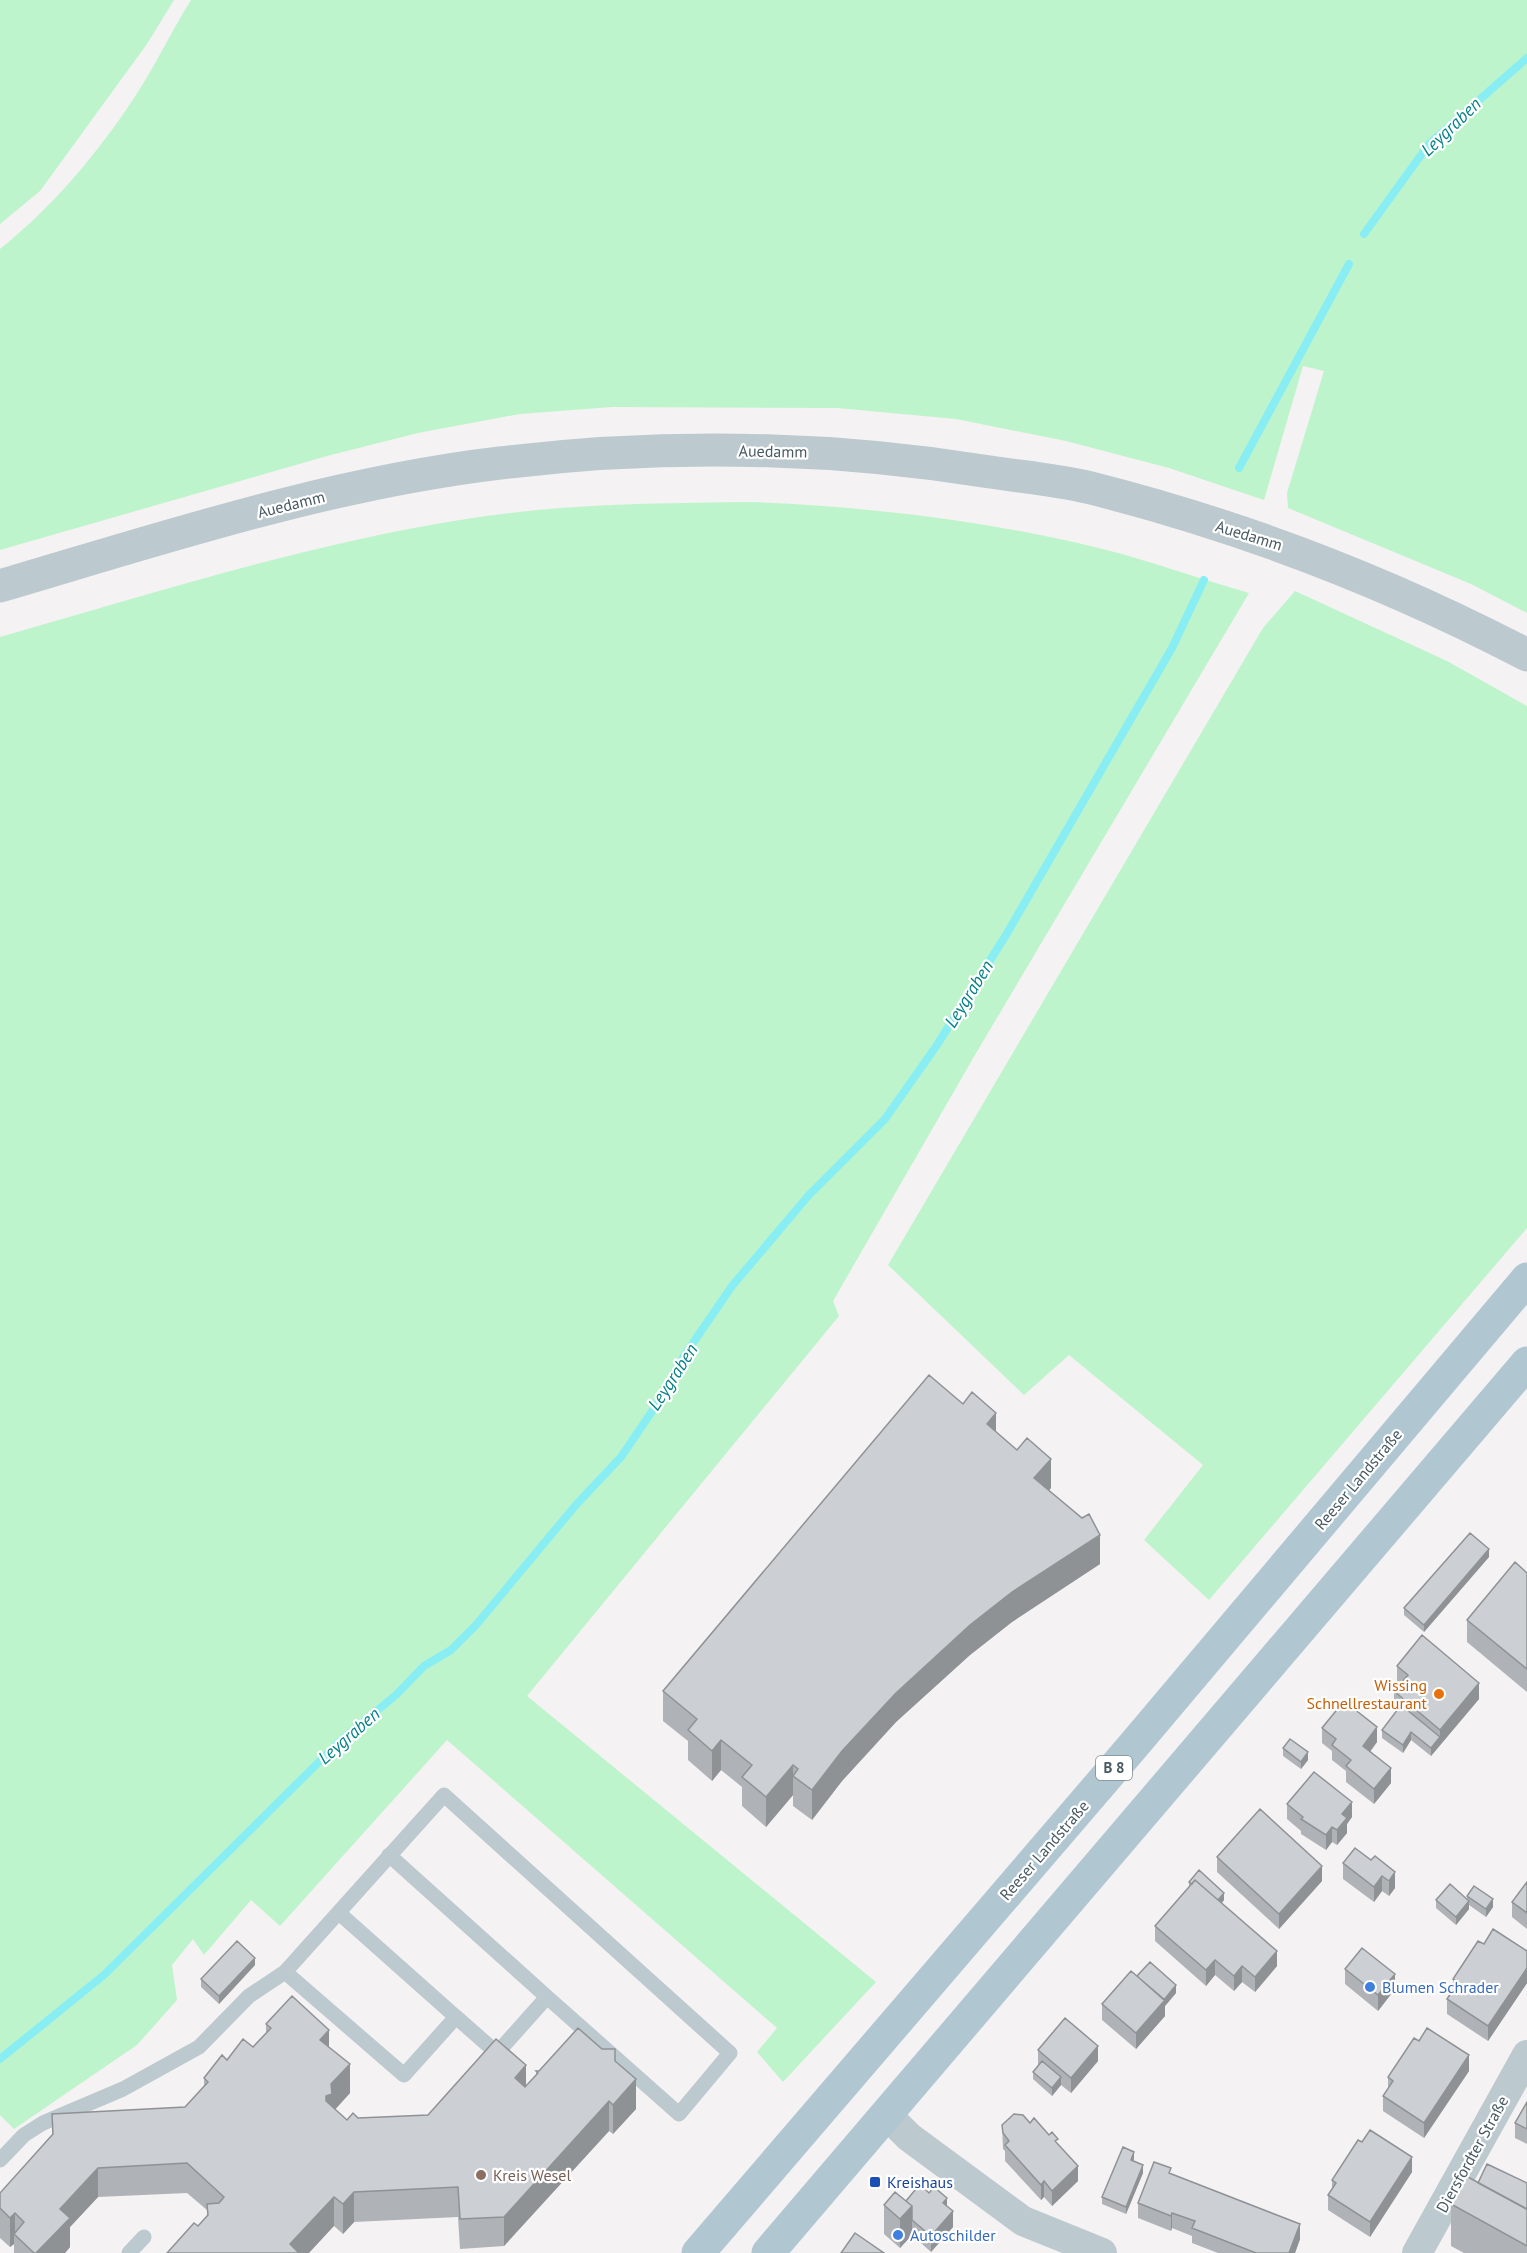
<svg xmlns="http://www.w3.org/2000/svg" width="1527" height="2253" viewBox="0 0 1527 2253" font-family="'PT Sans',sans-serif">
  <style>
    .green { fill: #bef4cb }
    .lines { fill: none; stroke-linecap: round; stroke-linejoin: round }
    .stream { stroke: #88eef4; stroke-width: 8 }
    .service { stroke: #bcc9cf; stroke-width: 15 }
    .minor { stroke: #bcc9cf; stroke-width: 30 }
    .tertiary { stroke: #bcc9cf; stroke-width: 33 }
    .primary { stroke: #b0c7d2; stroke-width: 33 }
    .wall { fill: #afb3b7 }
    .shaded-wall { fill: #8f9295 }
    .building { fill: #ccd0d5; stroke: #8f9295; stroke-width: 1.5 }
    .food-dot { fill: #e8710a; stroke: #fff; stroke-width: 2 }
    .shop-dot { fill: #3f7fe0; stroke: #fff; stroke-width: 2 }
    .education-dot { fill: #8d6e63; stroke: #fff; stroke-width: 2 }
    .transit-dot { fill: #1a4fb4; stroke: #fff; stroke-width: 2 }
    .labels { text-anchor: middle; stroke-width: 4.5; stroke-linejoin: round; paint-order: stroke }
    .shield { fill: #fff; stroke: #7f8b91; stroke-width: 1.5 }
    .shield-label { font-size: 15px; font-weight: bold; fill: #485962 }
    .street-label { font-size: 16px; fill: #485962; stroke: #fff }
    .food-label { font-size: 16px; fill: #c56008; stroke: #fff; text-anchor: end }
    .shop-label { font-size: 16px; fill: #366cbe; stroke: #fff; text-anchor: start }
    .education-label { font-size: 16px; fill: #785e54; stroke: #fff; text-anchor: start }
    .transit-label { font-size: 16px; fill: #164399; stroke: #fff; text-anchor: start }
    .water-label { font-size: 18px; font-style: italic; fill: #058189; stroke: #fff }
  </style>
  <rect width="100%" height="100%" fill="#f4f2f2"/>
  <path class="green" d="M0,0H174L147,44L40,191L0,224Z
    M191,0H1527V613L1471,584L1288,508L1287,493L1324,371L1303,366L1264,500L1169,468L1066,441L956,419L837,408L612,407L520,414L418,433L327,456L0,550V249C50,209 92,160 128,107C152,73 169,35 191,0Z
    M751,502C875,507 1001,522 1122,554C1164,566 1207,581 1249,593L975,1055L833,1301L839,1316L527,1696L876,1982L783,2082L757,2052L777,2028L447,1740L280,1926L251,1900L204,1955L193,1939L172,1965L177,2000L137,2045L14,2129L0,2115V637C154,593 307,544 466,519C559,504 656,503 751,502Z
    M1295,591L1447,661L1527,706V1228L1209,1600L1144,1540L1203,1465L1069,1355L1024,1395L888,1265L1263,628Z"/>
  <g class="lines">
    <path class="stream" d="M1364,234L1429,144L1527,58
      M1239,468L1349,264
      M0,2059L104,1975L339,1742L396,1695L424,1666L451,1650L476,1625L575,1506L621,1457L655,1407L684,1356L732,1286L809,1195L885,1119L937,1045L1006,935L1172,648L1204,580"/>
    <path class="service" d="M389,1855L547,1997L497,2053L456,2017
      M285,1972L444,1795L730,2053L679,2114L547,1997
      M0,2160L24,2135L43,2123L123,2089L199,2047L249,1996L285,1972L404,2075L456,2017L339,1913
      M129,2253L144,2237"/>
    <path class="minor" d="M887,2115L909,2137L1023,2221L1102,2253
      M1417,2253L1527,2055"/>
    <path class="tertiary" d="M0,586C163,538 330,483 500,463C663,443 827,446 990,472C1023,477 1058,480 1091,488C1245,527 1386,581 1527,655"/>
    <path class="primary" d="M698,2253L1133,1746L1527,1279
      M768,2253L1527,1363"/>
  </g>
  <path class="wall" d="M996,1432L1051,1488L1049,1490L1100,1564L1012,1622L970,1655L896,1722L842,1781L812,1820L793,1806V1795L766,1827L742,1806V1787L721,1770L712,1781L688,1760V1741L663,1721V1691Z
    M1489,1557L1424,1632L1404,1615V1608Z
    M1527,1573V1692L1467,1642V1620Z
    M1397,1666L1479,1699L1431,1756L1411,1740L1403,1753L1382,1738V1730L1398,1709L1394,1706V1691L1400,1684L1397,1681Z
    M1322,1728L1377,1742L1370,1752L1391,1783L1374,1804L1346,1782V1771L1332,1760V1751L1322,1743Z
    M1283,1748L1308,1760L1301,1769L1283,1756Z
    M1287,1804L1352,1817L1347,1824V1833L1337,1845L1332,1842L1326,1850L1301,1834V1831L1287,1819Z
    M1355,1848L1395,1888L1389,1896L1382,1891L1374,1902L1343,1879V1863Z
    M1217,1857L1322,1881L1279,1929L1217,1872Z
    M1189,1882L1224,1900L1222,1903L1277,1966L1255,1992L1242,1982L1234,1991L1215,1975L1206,1986L1155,1941V1926L1189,1887Z
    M1527,1882V1929L1512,1917V1902Z
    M1467,1896L1493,1907L1486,1917L1469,1905V1909L1456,1925L1436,1908V1900H1467Z
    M1484,1944L1527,1951V1983L1488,2041L1447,2014V1999L1453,1990V1979Z
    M255,1965L219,2004L201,1987V1979Z
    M1345,1969L1395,1989L1378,2011L1345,1984Z
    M1137,1976L1176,1993L1165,2006V2016L1136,2049L1102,2020V2004Z
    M266,2024L329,2047L350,2093L335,2109L347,2120L358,2118L428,2115L526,2086L536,2075V2071L615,2061L636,2109L613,2134L609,2131L504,2246L460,2249L458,2217L354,2222L343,2234L334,2226H198L207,2216V2210L187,2193L98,2197L70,2227V2247L65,2253H14V2244L10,2247L0,2238V2193L52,2135V2114L185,2107L204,2086V2078L227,2060L253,2047L266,2033Z
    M1038,2050L1098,2061L1071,2093L1061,2085L1052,2096L1033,2079V2072L1038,2065Z
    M1469,2071L1424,2138L1383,2111V2096L1388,2089V2077Z
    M1527,2102V2144L1515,2138V2123Z
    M1030,2123L1058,2144L1078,2181L1052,2206L1044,2197L1041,2200L1005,2161V2151L1003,2149L1002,2125Z
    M1134,2159L1133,2161L1143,2173L1126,2214L1102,2204V2197Z
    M1412,2172L1370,2237L1328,2210V2195L1332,2188V2180Z
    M1171,2174L1300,2239L1295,2253H1218L1192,2243V2236L1172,2228L1171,2231L1138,2218V2203Z
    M1478,2183H1527V2253H1464L1451,2246V2204Z
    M906,2201L947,2207L953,2227L931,2252L912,2235L900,2248L884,2234V2205Z"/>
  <path class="shaded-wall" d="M996,1413V1443L987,1424Z
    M1051,1459V1488L1034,1508V1478Z
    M1100,1535V1564L1012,1622L970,1655L896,1722L842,1781L812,1820V1790L842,1751L896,1693L970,1625L1012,1592Z
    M1489,1549V1557L1424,1632V1625Z
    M1479,1683V1699L1431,1756V1748L1440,1737V1730Z
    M1377,1727V1742L1363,1761V1746Z
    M1411,1732V1740L1403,1753V1745Z
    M721,1740V1770L712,1781V1751Z
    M1308,1752V1760L1301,1769V1762Z
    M793,1765V1795L766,1827V1797Z
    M1391,1768V1783L1374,1804V1789Z
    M1352,1802V1817L1347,1824V1833L1337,1845V1830L1342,1814Z
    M1332,1827V1842L1326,1850V1835Z
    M1322,1866V1881L1279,1929V1914Z
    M1395,1872V1888L1389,1896V1881Z
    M1382,1876V1891L1374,1902V1887Z
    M1224,1893V1900L1214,1912V1904Z
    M1493,1899V1907L1486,1917V1909Z
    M1469,1901V1909L1456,1925V1917Z
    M1277,1951V1966L1255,1992V1977Z
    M255,1958V1965L219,2004V1996Z
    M1215,1960V1975L1206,1986V1970Z
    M1242,1966V1982L1234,1991V1976Z
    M1527,1968V1983L1488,2041V2026Z
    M1395,1974V1989L1378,2011V1995Z
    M1176,1985V1993L1165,2006V2016L1136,2049V2033Z
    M329,2030V2060L320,2040Z
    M1098,2046V2061L1071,2093V2078Z
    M1469,2055V2071L1424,2138V2123Z
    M350,2064V2093L332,2113L326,2125V2096L331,2084Z
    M526,2065V2095L515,2078Z
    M1061,2077V2085L1052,2096V2088Z
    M636,2079V2109L613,2134V2105Z
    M609,2101V2131L504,2246V2217Z
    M1134,2152V2159L1131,2167V2160Z
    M1412,2157V2172L1370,2237V2222Z
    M1143,2165V2173L1126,2214V2207Z
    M1078,2166V2181L1052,2206V2191Z
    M98,2168V2197L70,2227V2247L65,2253H36L60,2209Z
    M1044,2181V2197L1041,2200V2185Z
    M354,2192V2222L343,2234V2204Z
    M334,2197V2226L309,2253H290V2244Z
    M947,2198V2213L943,2203Z
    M912,2206V2235L900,2248V2219Z
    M953,2211V2227L931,2252V2236Z
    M15,2213V2235L14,2234V2244L10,2247V2218Z
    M1172,2213V2228L1171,2231V2216Z
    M1300,2224V2239L1295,2253H1289Z"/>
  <path class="building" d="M929,1375L963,1404L972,1392L996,1413L987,1424L1017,1450L1027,1438L1051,1459L1034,1478L1082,1518L1089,1514L1100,1535L1012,1592L970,1625L896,1693L842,1751L812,1790L793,1776L798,1769L793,1765L766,1797L742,1777L752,1765L721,1740L712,1751L688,1730L697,1719L663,1691Z
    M1470,1533L1489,1549L1424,1625L1404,1608Z
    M1515,1562L1527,1573V1669L1467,1620Z
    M1422,1635L1479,1683L1440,1730L1394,1691L1408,1675L1397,1666Z
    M1344,1701L1377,1727L1363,1746L1391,1768L1374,1789L1346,1766L1351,1760L1332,1745L1336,1739L1322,1728Z
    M1401,1705L1440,1737L1431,1748L1411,1732L1403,1745L1382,1730Z
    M1290,1739L1308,1752L1301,1762L1283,1748Z
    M1314,1772L1352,1802L1342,1814L1347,1818L1337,1830L1332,1827L1326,1835L1301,1819L1303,1817L1287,1804Z
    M1260,1809L1322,1866L1279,1914L1217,1857Z
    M1355,1848L1371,1860L1375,1856L1395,1872L1389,1881L1382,1876L1374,1887L1343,1863Z
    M1199,1870L1224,1893L1218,1900L1195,1880L1192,1884L1189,1882Z
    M1195,1880L1277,1951L1255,1977L1242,1966L1234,1976L1215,1960L1206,1970L1155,1926Z
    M1527,1882V1913L1512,1902Z
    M1450,1884L1469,1901L1456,1917L1436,1900Z
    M1474,1886L1493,1899L1486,1909L1467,1896Z
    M1493,1929L1527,1951V1968L1488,2026L1447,1999L1458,1982L1453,1979L1478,1941L1484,1944Z
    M237,1941L255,1958L219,1996L201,1979Z
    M1362,1948L1395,1974L1378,1995L1345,1969Z
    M1150,1962L1176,1985L1164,2000L1137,1976Z
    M1131,1971L1165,2000L1136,2033L1102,2004Z
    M292,1996L329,2030L320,2040L350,2064L331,2084L332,2094L326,2096V2101L347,2120L353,2113L358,2118L428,2115L496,2039L526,2065L515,2078L525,2087L538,2073L536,2071H539L578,2028L602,2049H615V2061L636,2079L613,2105L609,2101L504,2217L460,2219L458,2187L354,2192L343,2204L334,2197L290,2244L299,2253H167L194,2223L198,2226L208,2215L207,2204L219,2203L224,2197L187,2163L98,2168L60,2209L70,2218L36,2253H34L14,2234L24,2222L15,2213L10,2218L0,2208V2193L53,2134L52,2114L185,2107L208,2082L204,2078L222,2055L227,2060L243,2039L253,2047L271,2028L266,2024Z
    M1065,2018L1098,2046L1071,2078L1038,2050Z
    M1427,2028L1469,2055L1424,2123L1383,2096L1393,2081L1388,2077L1414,2038L1419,2041Z
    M1042,2061L1061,2077L1052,2088L1033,2072Z
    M1527,2102V2129L1515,2123Z
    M1014,2114L1023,2115L1030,2123L1034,2118L1049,2135L1052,2132L1058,2139L1055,2141L1078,2166L1052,2191L1044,2181L1041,2185L1005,2145L1009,2141L1003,2133L1002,2125Z
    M1370,2130L1412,2157L1370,2222L1328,2195L1336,2183L1332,2180L1358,2140L1362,2142Z
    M1123,2147L1134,2152L1131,2160L1143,2165L1126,2207L1102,2197Z
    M1154,2162L1171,2168L1169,2173L1300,2224L1289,2253H1256L1192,2228L1195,2221L1172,2213L1171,2216L1138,2203Z
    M1487,2164L1527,2183V2208L1526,2209L1478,2183Z
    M1466,2176L1527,2209V2246L1451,2204Z
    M920,2184L929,2193L934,2187L947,2198L943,2203L953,2211L931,2236L912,2220V2206L906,2201Z
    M895,2192L912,2206L900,2219L884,2205Z
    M855,2233L884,2253H841Z"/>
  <circle class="food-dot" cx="1439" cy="1694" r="6"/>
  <g class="shop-dot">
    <circle cx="1370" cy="1987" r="6"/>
    <circle cx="898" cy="2235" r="6"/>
  </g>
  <circle class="education-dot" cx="481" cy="2175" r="6"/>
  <rect class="transit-dot" x="869" y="2176" width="12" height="12" rx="3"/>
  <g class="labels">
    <rect class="shield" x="1096" y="1756" width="36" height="24" rx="4.5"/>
    <g class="shield-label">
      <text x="1114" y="1773">B 8</text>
    </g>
    <g class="street-label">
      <text transform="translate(773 451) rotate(1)" y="6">Auedamm</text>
      <text transform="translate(291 504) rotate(-14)" y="6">Auedamm</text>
      <text transform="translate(1249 535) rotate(17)" y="6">Auedamm</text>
      <text transform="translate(1358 1479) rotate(-50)" y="6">Reeser Landstraße</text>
      <text transform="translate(1044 1850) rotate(-49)" y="6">Reeser Landstraße</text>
      <text transform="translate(1472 2154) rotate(-61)" y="6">Diersfordter Straße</text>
    </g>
    <g class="food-label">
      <text x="1427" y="1691">Wissing<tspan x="1427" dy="18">Schnellrestaurant</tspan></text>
    </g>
    <g class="shop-label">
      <text x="1382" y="1993">Blumen Schrader</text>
      <text x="910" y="2241">Autoschilder</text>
    </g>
    <g class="education-label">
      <text x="493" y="2181">Kreis Wesel</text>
    </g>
    <g class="transit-label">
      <text x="887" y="2188">Kreishaus</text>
    </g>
    <g class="water-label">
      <text transform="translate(1451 127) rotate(-44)" y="6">Leygraben</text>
      <text transform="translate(969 994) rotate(-58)" y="6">Leygraben</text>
      <text transform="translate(673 1377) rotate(-57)" y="6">Leygraben</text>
      <text transform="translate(349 1736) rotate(-41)" y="6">Leygraben</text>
    </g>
  </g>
</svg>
